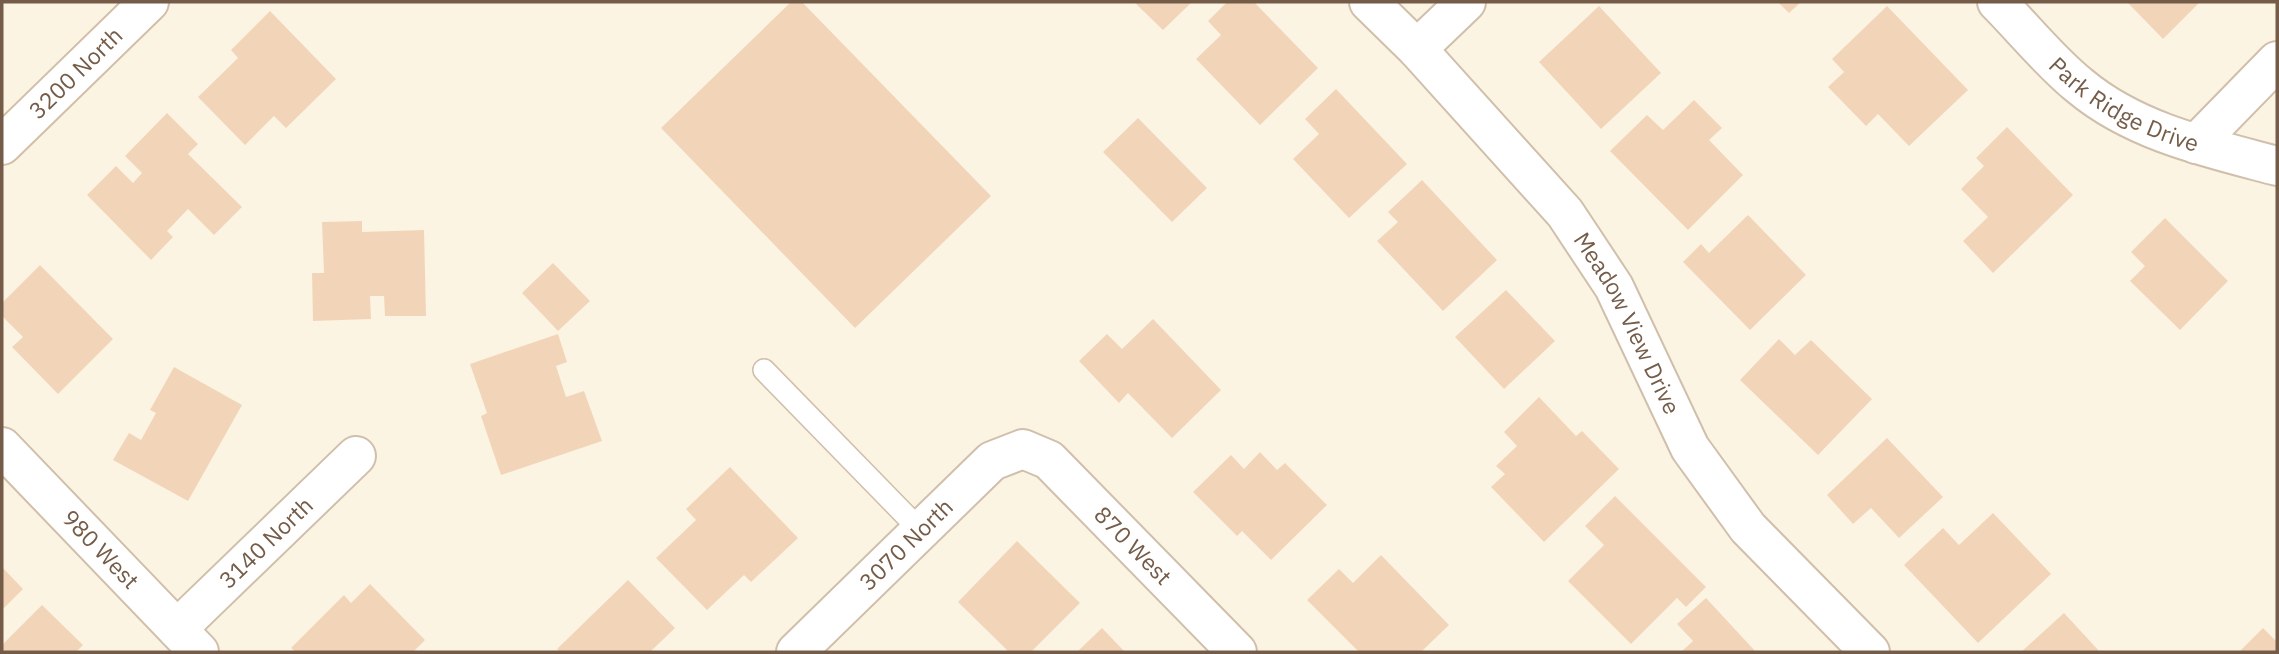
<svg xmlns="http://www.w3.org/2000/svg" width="2279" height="654" viewBox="0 0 2279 654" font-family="'IBM Plex Sans',sans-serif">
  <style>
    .building { fill: #f2d5b9 }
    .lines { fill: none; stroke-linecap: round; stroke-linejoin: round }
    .lane-casing { stroke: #d0bfab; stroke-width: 24 }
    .street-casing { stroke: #d0bfab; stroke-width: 42 }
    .secondary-casing { stroke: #d3bfa8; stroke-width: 42 }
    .lane { stroke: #fff; stroke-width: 21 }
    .street { stroke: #fff; stroke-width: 38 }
    .secondary { stroke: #fff; stroke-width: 38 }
    .labels { text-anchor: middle; stroke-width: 7; stroke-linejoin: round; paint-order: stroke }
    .street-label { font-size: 23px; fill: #745c48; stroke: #fff8e8 }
  </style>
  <rect width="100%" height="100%" fill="#fcf4e2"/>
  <path class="building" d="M791,2H802L991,196L855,328L661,128Z
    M1134,2H1192L1163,30Z
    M1227,2H1254L1318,68L1260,125L1196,59L1221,35L1208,21Z
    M1778,2H1801L1789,13Z
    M2127,2H2200L2163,39Z
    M1599,6L1661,73L1601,129L1539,62Z
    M1887,6L1968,90L1909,146L1878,114L1866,126L1828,87L1844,72L1832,59Z
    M270,11L336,79L286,128L274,116L245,145L198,97L238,58L231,50Z
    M1336,89L1407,164L1349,218L1293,159L1319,134L1305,119Z
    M1694,100L1722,128L1709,140L1743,175L1688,230L1610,151L1647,115L1663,130Z
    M167,113L198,144L188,154L242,207L214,235L188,209L167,231L173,237L151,260L87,195L116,166L133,183L142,173L125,156Z
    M1138,118L1207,188L1172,222L1103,152Z
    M2007,127L2073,195L1993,273L1963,241L1988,217L1961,189L1984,166L1976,158Z
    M1422,180L1497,260L1443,311L1377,241L1398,222L1388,212Z
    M1748,215L1806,275L1750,330L1683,262L1701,244L1709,253Z
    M2165,218L2228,281L2180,330L2130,281L2145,266L2131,252Z
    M362,221V232L424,230L426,316H385L384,296H370L371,319L313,321L312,273H324L322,222Z
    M553,263L590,301L558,331L522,293Z
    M40,265L113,339L58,394L12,347L23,337L2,316V303Z
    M1506,290L1555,341L1504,389L1455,337Z
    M1153,319L1221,390L1172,438L1128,393L1119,403L1079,361L1107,334L1122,349Z
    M558,334L567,362L556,366L566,397L584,391L602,441L501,475L481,416L487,413L470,364Z
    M1779,339L1795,355L1811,340L1872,399L1818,455L1740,380Z
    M174,367L242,405L188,501L113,460L129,433L141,440L156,413L150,410Z
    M1539,397L1576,436L1582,431L1619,469L1544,542L1491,487L1505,474L1496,466L1517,446L1504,432Z
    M1887,438L1943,497L1899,538L1871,508L1853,524L1827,495Z
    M1260,452L1277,470L1285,463L1327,505L1271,560L1242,531L1237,536L1193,492L1231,455L1244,469Z
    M730,467L798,538L751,582L744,575L707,610L656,558L696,520L686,509Z
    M1615,496L1706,587L1686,607L1677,598L1631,644L1568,581L1604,545L1585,526Z
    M1993,513L2051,574L1978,643L1904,565L1943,528L1959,545Z
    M1017,541L1080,603L1031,652H1009L958,602Z
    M1381,555L1449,625L1421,652H1359L1307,600L1339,569L1353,583Z
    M2,567L23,589L2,610Z
    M628,580L675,628L650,652H560L557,649Z
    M370,584L425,640L413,652H296L291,648L344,595L351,603Z
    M1706,598L1756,652H1681L1693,641L1677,624Z
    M42,605L83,645L76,652H2V645Z
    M2064,613L2100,652H2021Z
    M1102,628L1125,652H1077Z
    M2263,628L2277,642V652H2239Z"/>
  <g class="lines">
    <g class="lane-casing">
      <path id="lane" d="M764,370L921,531"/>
    </g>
    <g class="street-casing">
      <g id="street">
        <path id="s1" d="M1369,2L1417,49L1565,213L1614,287L1690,448L1748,528L1870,652"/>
        <path id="s2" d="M1997,2C2024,29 2050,62 2080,86C2135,132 2209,148 2277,166"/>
        <path d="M1417,49L1466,2"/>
        <path d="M2196,144L2277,61"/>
        <path id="s3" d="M2,447L199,652"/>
        <path id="s4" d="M177,629L356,456"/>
        <path id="s5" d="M796,652L992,461L1023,449L1049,460L1237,652"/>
      </g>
    </g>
    <g class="secondary-casing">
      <g id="secondary">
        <path id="s6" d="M2,145L149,2"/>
      </g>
    </g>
    <use href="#lane" class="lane"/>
    <use href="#street" class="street"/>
    <use href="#secondary" class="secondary"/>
  </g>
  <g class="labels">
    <g class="street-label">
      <text dy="8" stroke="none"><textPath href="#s6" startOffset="103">3200 North</textPath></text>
      <text dy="8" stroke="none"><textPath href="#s2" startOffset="166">Park Ridge Drive</textPath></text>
      <text dy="8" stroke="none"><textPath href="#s1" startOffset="415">Meadow View Drive</textPath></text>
      <text dy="8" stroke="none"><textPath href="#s4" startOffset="124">3140 North</textPath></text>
      <text dy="8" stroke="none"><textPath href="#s5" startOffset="154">3070 North</textPath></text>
      <text dy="8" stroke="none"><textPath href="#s5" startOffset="455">870 West</textPath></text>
      <text dy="8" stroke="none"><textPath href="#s3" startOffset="142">980 West</textPath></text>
    </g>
  </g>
  <rect width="2279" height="654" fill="none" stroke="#745c48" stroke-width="7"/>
</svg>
